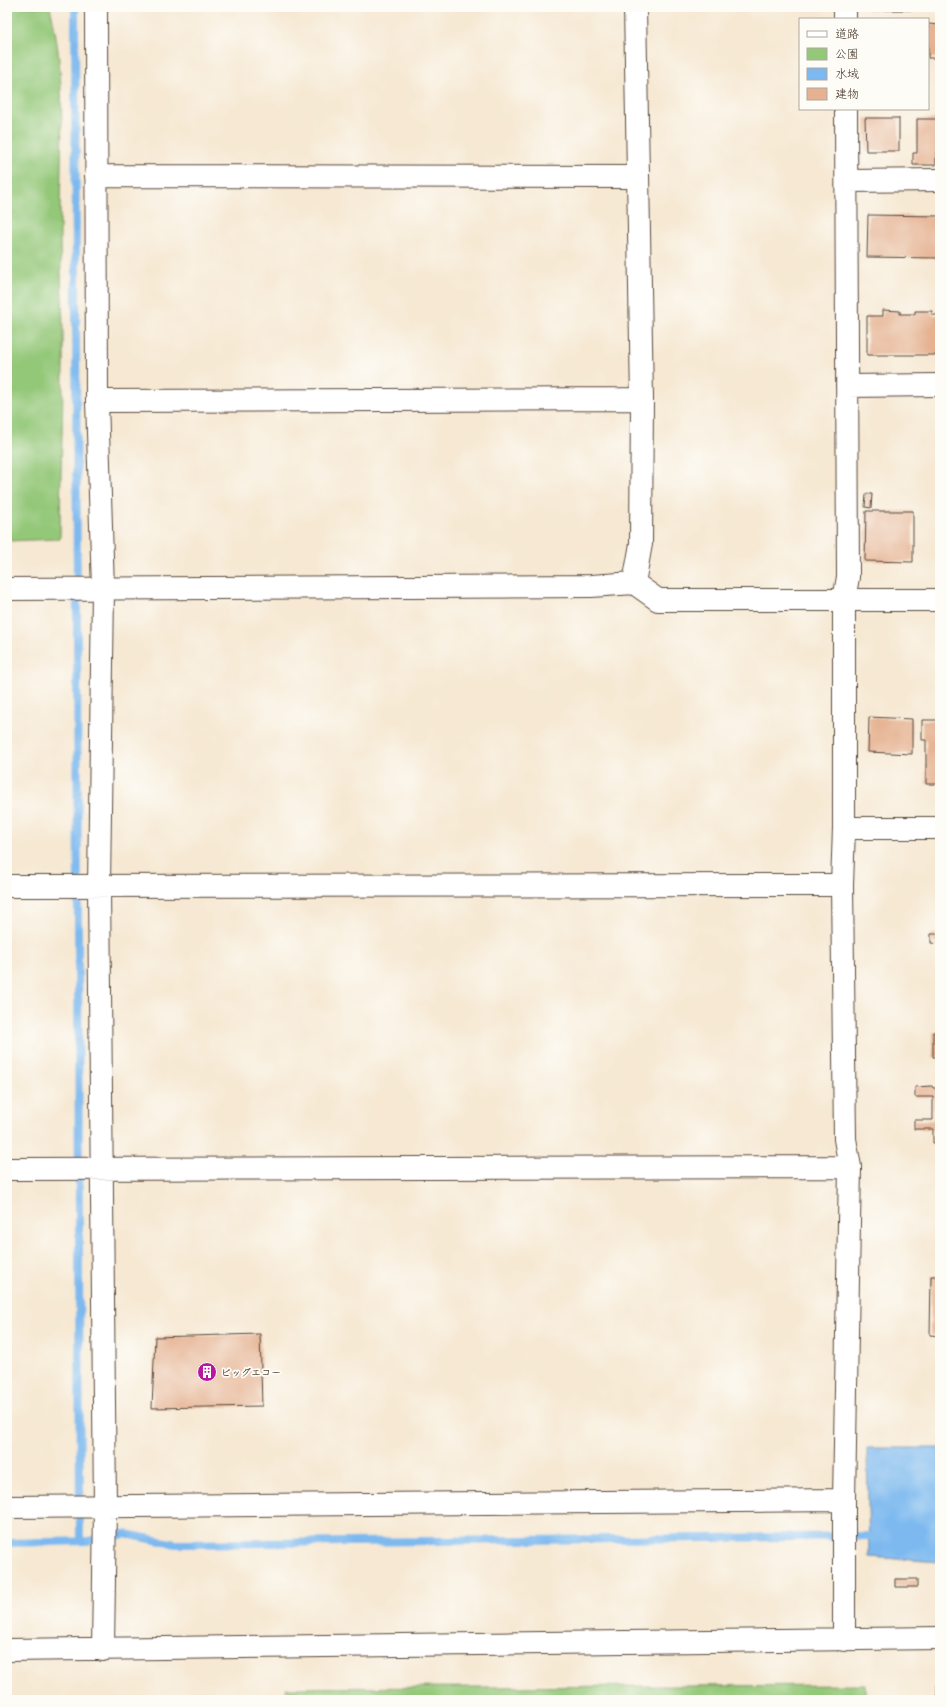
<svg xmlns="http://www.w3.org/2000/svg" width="947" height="1707" viewBox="0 0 947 1707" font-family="Pangolin,'Klee One',sans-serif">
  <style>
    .green { fill: #94c879; stroke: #68794c }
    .water { fill: #7db9ef; stroke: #5c7286 }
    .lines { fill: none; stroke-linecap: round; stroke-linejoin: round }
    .stream { stroke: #7db9ef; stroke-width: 8 }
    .building { fill: #e5b190 }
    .minor-casing { stroke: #574639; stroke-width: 24 }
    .minor { stroke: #fff; stroke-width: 22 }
    .labels { text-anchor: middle; stroke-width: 3.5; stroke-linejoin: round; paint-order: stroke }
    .poi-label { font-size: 10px; font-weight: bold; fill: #3b2a1e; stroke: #fdfcf7; text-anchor: start }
  </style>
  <rect width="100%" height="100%" fill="#fdfcf7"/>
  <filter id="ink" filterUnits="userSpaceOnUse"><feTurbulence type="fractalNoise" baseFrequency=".025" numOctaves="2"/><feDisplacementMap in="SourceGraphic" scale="8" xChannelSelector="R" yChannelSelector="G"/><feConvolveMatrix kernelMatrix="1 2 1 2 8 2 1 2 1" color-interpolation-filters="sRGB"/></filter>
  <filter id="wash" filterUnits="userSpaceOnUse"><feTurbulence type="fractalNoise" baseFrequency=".012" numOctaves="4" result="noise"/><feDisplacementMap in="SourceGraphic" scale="16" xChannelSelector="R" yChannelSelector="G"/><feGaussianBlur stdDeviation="0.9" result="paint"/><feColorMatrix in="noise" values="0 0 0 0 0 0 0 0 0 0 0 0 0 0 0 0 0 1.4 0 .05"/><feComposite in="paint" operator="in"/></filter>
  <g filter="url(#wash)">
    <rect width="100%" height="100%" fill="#f6e8d2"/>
    <path class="green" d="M7,7H50C69,83 59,162 60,239C61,283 64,326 63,370C63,426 60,483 60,539L7,541Z
      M865,1685V1700H287L286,1688Z"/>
    <path class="water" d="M867,1448H940V1562L869,1557Z"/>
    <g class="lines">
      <path class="stream" d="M75,7L80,1541
        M7,1543L88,1541L125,1534L176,1544L879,1536"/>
    </g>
    <g id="blocks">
      <path class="building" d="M868,7H911V10H868Z
        M928,24L940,25V58H928Z
        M865,118H899V151H866Z
        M917,119H940V153H936V165H913V153H917Z
        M868,215L940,216V258L867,257Z
        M883,310L900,311V314H915V311H932V315H940V355H867V316H883Z
        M866,494H872L871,508L865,507Z
        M866,511H913V562L865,561Z
        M869,717L912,719V754L868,752Z
        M922,720H940V784H926V740H922Z
        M931,934H940V944L931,943Z
        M933,1032H940V1057H933Z
        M932,1086L933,1088H940V1143H933V1129H914V1120H933V1097H915V1087Z
        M931,1276H940V1336L930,1335Z
        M260,1334L262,1406L152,1408L155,1337Z
        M895,1579H917V1587H895Z
        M937,1684H940V1700H937Z"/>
    </g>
  </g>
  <g filter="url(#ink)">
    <use href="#blocks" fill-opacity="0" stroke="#574639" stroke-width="1"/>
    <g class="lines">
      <g class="minor-casing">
        <path id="minor" d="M96,7L97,401L103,589L99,887L105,1506L103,1650
          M845,7V19
          M846,109L848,577L844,600H940
          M96,176L638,177
          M848,181L940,180
          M847,386L940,385
          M97,401L642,399
          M634,583L641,544L642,399L635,7
          M7,589L591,586L634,583L658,600H844V828L842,885L845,1139L850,1167L844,1500V1640
          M844,828H940
          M7,886L842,885
          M7,1169L850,1167
          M7,1507L844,1500
          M7,1650L940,1638"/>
      </g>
      <use href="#minor" class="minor"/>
    </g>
  </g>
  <defs>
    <g id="building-disc" transform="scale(1)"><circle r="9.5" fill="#b5179e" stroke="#fdfcf7"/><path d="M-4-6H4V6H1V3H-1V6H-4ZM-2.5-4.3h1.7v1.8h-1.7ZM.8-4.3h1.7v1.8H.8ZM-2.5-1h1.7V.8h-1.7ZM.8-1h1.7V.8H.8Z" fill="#fff"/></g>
  </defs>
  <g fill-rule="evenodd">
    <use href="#building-disc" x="207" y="1372"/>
  </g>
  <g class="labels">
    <g class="poi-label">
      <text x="221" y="1376">ビッグエコー</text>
    </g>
  </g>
  <rect width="947" height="1707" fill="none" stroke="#fdfcf7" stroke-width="24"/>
  <rect x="799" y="18" width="130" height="92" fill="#fdfcf7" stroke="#afa8a0"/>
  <rect x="807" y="31" width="20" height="6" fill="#ffffff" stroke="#afa8a0"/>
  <text x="835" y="38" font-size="12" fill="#3b2a1e">道路</text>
  <rect x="807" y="48" width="20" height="12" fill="#94c879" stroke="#afa8a0"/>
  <text x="835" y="58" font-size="12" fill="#3b2a1e">公園</text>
  <rect x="807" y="68" width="20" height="12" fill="#7db9ef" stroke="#afa8a0"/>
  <text x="835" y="78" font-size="12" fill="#3b2a1e">水域</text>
  <rect x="807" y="88" width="20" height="12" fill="#e5b190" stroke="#afa8a0"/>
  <text x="835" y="98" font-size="12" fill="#3b2a1e">建物</text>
</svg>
